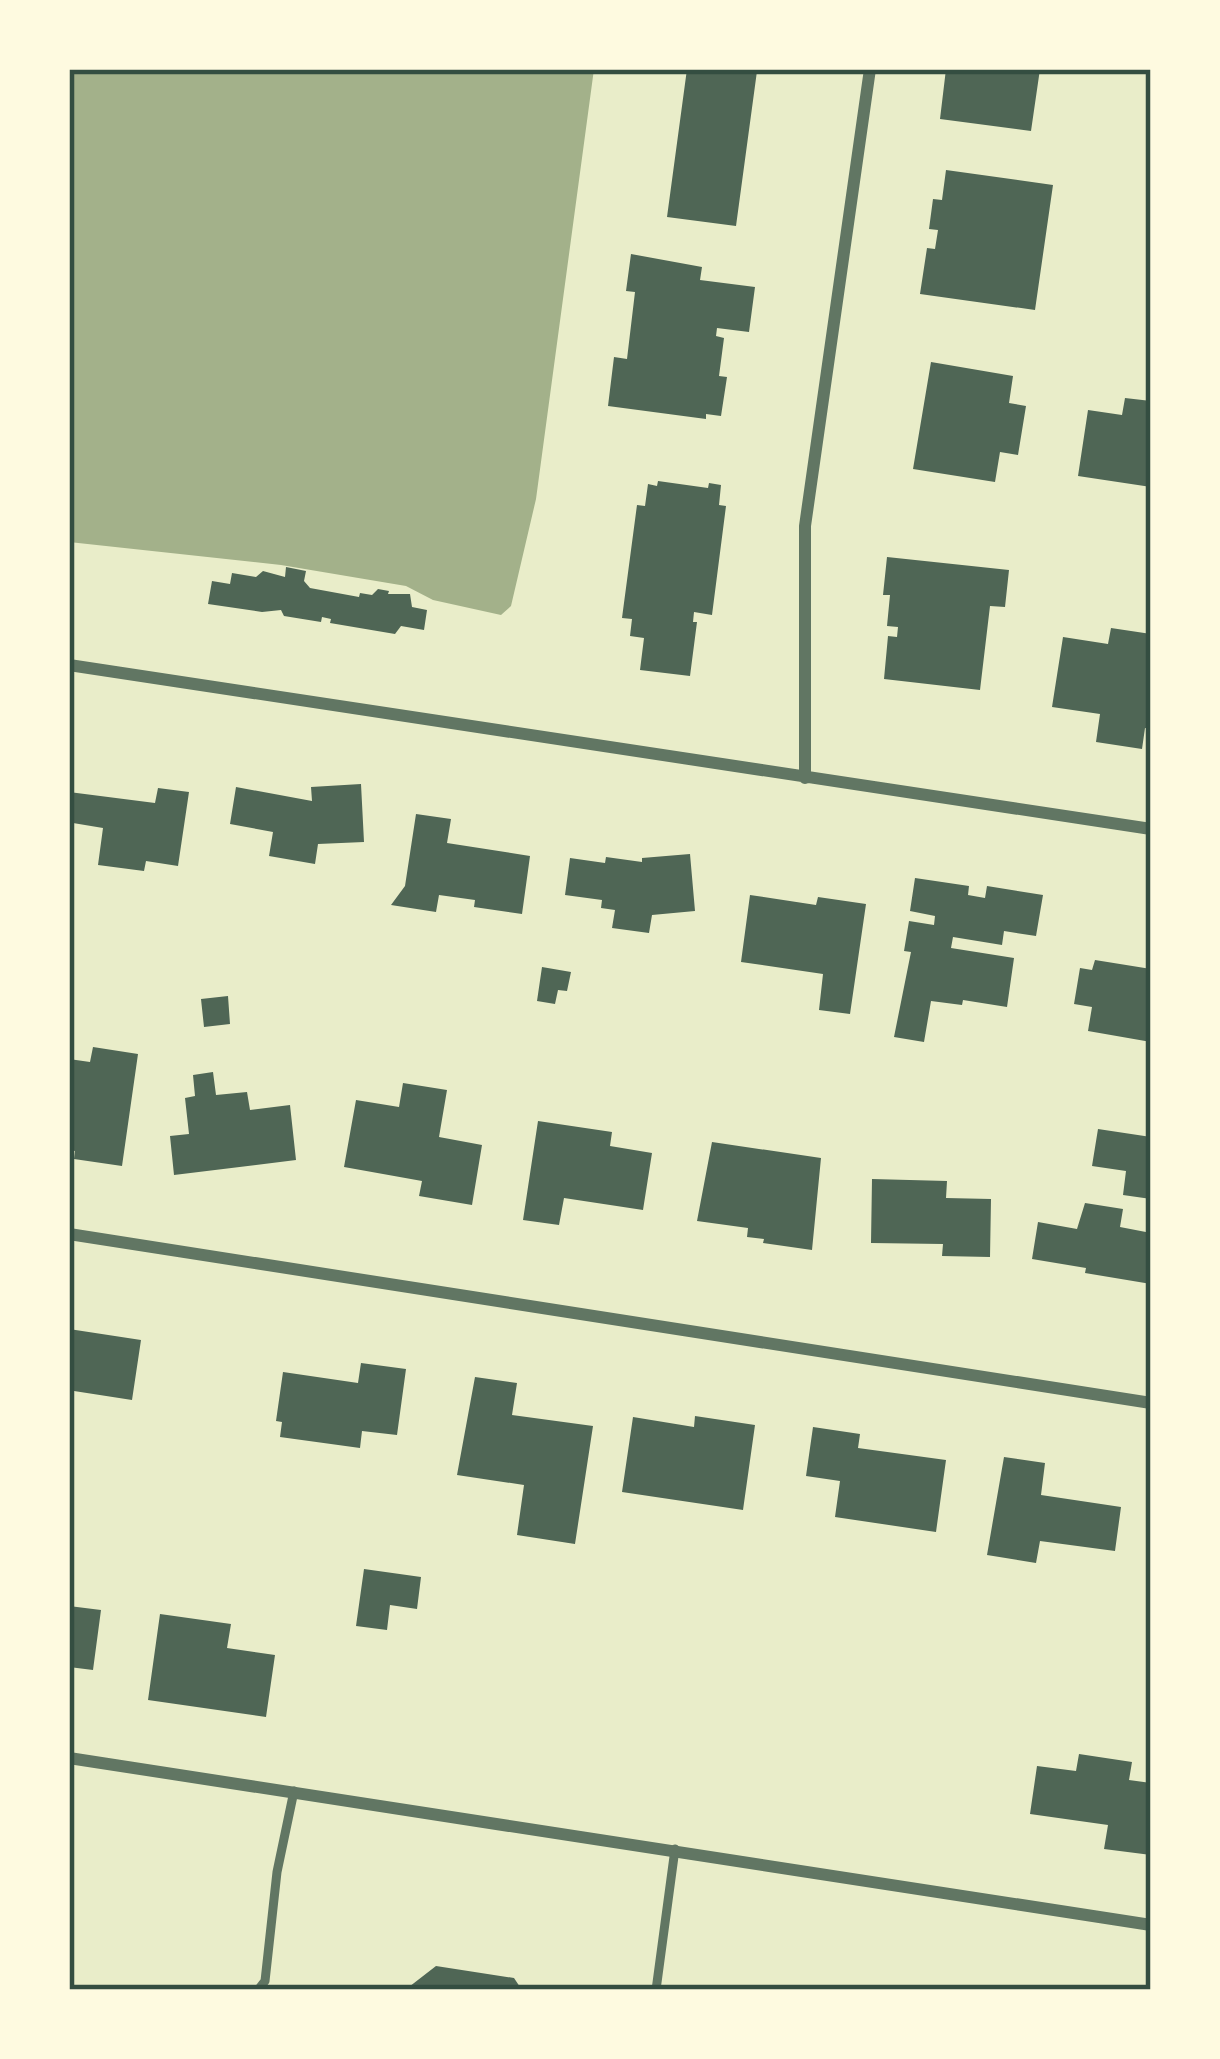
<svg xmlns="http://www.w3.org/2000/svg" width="1220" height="2059" viewBox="0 0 1220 2059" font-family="Figtree,sans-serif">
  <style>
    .water { fill: #a3b18a }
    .building { fill: #4f6655 }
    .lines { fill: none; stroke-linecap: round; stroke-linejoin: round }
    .service { stroke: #617663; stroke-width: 9 }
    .minor { stroke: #617663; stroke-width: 12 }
    .neatline { fill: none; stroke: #344e41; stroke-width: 4.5 }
  </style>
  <rect width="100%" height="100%" fill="#e9edc9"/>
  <path class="water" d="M69,69H594L536,499L511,606L501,615L433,600L406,586L281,565L69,542Z"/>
  <path class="building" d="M687,69L757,71L736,226L667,217Z
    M946,69H1040L1031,131L940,119Z
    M946,170L1053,185L1035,310L920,294L927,248L935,249L938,230L929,229L933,199L942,200Z
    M631,254L702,267L700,280L755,287L749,332L717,328L716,336L724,338L719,376L727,377L721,416L706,414V419L608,406L614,357L627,359L635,292L626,291Z
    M931,362L1013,376L1009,403L1026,406L1018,455L1000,452L995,482L913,469Z
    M1125,398L1151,401V487L1078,476L1088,410L1122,415Z
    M658,481L708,488L709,483L721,485L719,505L726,506L712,615L694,612L693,622H697L690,676L640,670L644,638L630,636L632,619L622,618L637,505L645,506L648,484L657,486Z
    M887,557L1009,570L1005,607L990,606L980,690L884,679L888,636L897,637L898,627L887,626L890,595H883Z
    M286,567L306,571L304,581L310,588L359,597L360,593L372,595L378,589L389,591L388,594H410L412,607L427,610L424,630L401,626L395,634L330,623L331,619L322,617L321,622L284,616L281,610L262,612L208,604L212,581L230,584L232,573L256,577L263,571L285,577Z
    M1111,628L1151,634V729L1145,728L1142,749L1096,742L1100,714L1052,707L1063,637L1108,644Z
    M361,784L364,842L318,844L315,864L269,856L273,832L230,824L236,787L312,801L311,787Z
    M158,788L189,792L178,866L146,861L144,871L98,865L103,828L73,823L69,792L155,803Z
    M416,814L451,819L447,843L530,856L522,914L474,907L475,900L439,895L436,912L391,905L405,886Z
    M690,854L695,911L652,915L649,933L612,928L615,910L601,908L602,900L565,895L570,858L605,863L606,857L642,862V858Z
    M915,878L969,886L968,895L985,898L987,886L1043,895L1036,936L1004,931L1002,945L953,937L951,948L1014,958L1007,1007L963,1000L962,1005L931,1001L924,1042L894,1037L911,952L904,951L909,921L934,925L935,916L910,911Z
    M750,895L816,905L818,897L866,904L850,1014L819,1010L823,974L741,962Z
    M1095,960L1151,969V1042L1088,1031L1092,1007L1074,1004L1080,968L1092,970Z
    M542,967L571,972L567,991L558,990L555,1004L537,1001Z
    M228,996L230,1024L204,1027L201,999Z
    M93,1047L138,1054L122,1166L74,1159L75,1151L69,1150V1059L90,1062Z
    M213,1072L216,1095L247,1092L250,1110L290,1105L296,1160L174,1175L170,1136L189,1134L185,1098L195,1096L193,1075Z
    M403,1083L447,1090L439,1137L482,1145L472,1205L419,1196L422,1181L344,1167L356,1100L399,1107Z
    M538,1121L612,1132L610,1146L652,1153L643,1210L564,1198L559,1225L523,1220Z
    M1098,1129L1151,1137V1199L1123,1195L1126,1171L1092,1166Z
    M712,1142L821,1158L812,1250L763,1243L764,1239L747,1237L748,1228L697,1221Z
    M872,1179L947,1181L946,1198L991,1199L990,1257L942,1256L943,1244L871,1243Z
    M1085,1203L1123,1209L1120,1227L1151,1233V1284L1085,1273L1086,1268L1032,1259L1038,1222L1077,1229Z
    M69,1329L141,1340L132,1400L74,1391L69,1409Z
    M361,1363L406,1369L397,1435L362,1431L360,1448L280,1437L282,1422L276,1421L283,1372L358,1383Z
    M475,1377L517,1383L512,1415L593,1426L575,1544L517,1535L524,1485L457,1475Z
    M695,1416L755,1425L743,1510L622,1492L633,1417L694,1427Z
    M813,1427L860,1434L858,1448L946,1460L936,1532L835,1517L840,1481L806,1476Z
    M1004,1457L1045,1463L1041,1495L1121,1507L1115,1551L1040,1541L1036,1563L987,1555Z
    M364,1569L421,1577L417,1609L390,1605L387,1630L356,1626Z
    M69,1606L101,1610L93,1670L69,1667Z
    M160,1614L231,1624L227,1648L275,1655L266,1717L148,1700Z
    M1079,1754L1132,1762L1129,1780L1151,1783V1855L1104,1849L1108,1825L1030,1814L1037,1766L1076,1771Z
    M436,1966L514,1978L522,1990H405Z"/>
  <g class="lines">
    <path class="service" d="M258,1990L265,1981L277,1872L294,1791
      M656,1990L675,1849"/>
    <path class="minor" d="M69,665L1151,829
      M805,778V526L870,69
      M69,1234L1151,1403
      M69,1758L1151,1925"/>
  </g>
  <rect width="1220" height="2059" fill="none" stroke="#fefae0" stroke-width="144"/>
  <rect x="72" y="72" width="1076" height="1915" class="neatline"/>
</svg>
